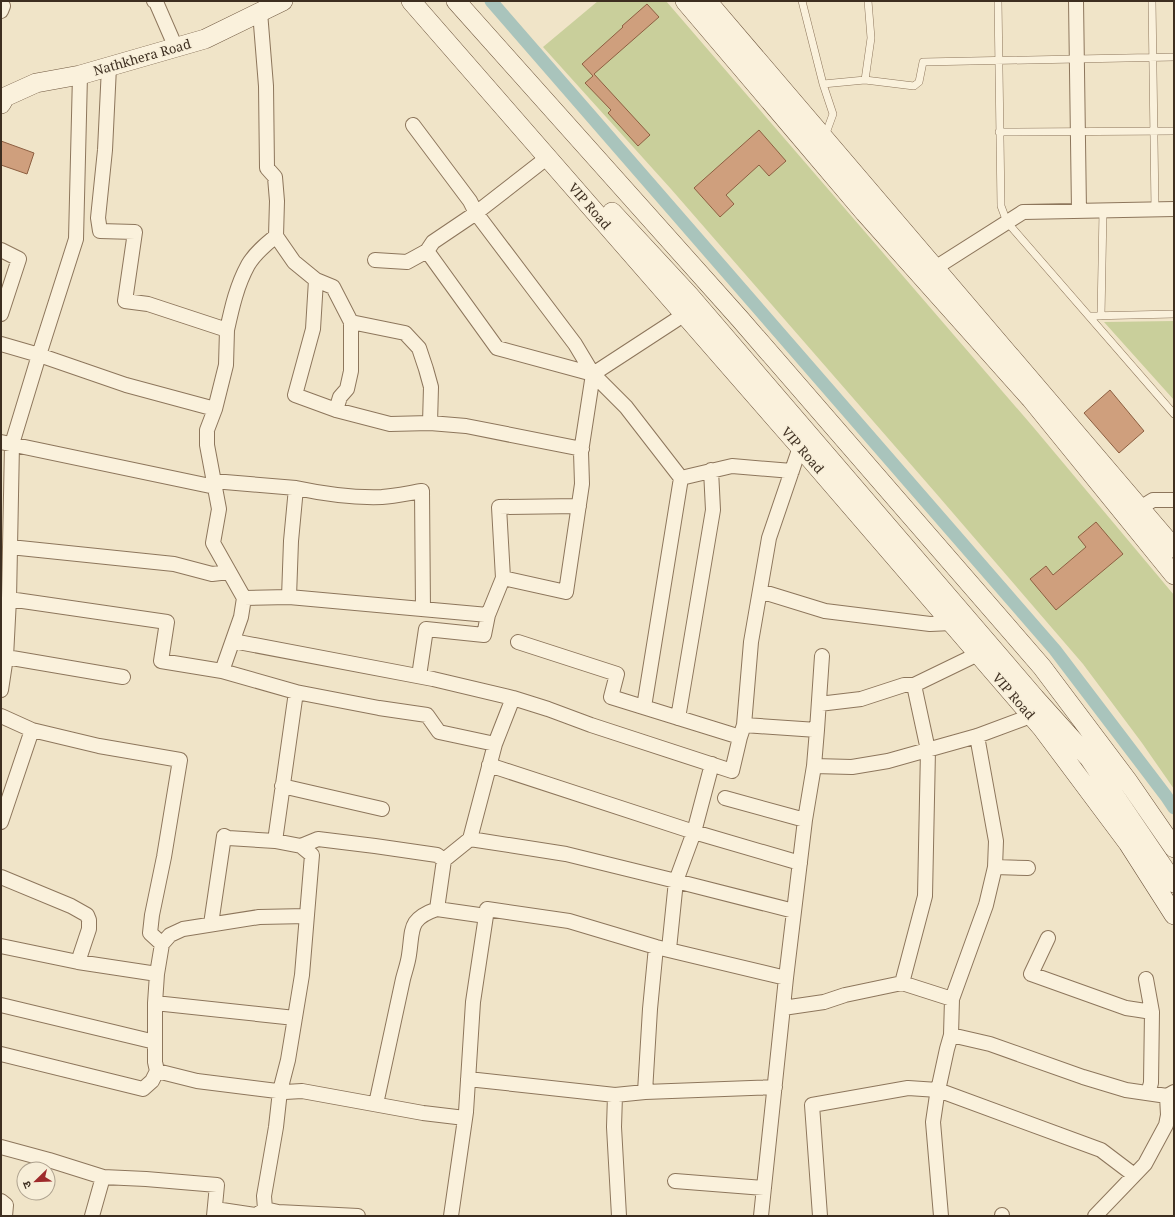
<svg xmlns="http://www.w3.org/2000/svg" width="1175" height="1217" viewBox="0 0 1175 1217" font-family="'Noto Serif','Noto Sans Devanagari',serif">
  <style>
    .green { fill: #c9cf9b }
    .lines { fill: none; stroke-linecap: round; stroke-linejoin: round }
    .canal { stroke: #a9c4bc; stroke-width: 13 }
    .building { fill: #cf9f7d; stroke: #8d5f41 }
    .lane-casing { stroke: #8d765c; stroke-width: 8 }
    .street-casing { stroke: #8d765c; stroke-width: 16 }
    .secondary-casing { stroke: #6f573f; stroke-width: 20 }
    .lane { stroke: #faf1dc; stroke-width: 7 }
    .street { stroke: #faf1dc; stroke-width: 14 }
    .secondary { stroke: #faf1dc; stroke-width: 19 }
    .labels { text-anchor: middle; stroke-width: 3; stroke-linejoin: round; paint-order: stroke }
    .street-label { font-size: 13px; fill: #3d2e20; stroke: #f7eed8 }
  </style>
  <rect width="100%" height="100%" fill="#f0e4c8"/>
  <path class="green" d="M598,1H666L1034,428L1174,595V789L1142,743L1083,664L934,491L671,189L543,47Z
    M1174,321V400L1104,322Z"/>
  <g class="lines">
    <path class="canal" d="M491,1L1055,650L1166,796L1174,808"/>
  </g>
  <path class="building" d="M647,4L659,17L594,74L650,135L638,146L608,113L611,110L585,83L593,76L582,64L623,27L622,26Z
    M759,130L786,161L769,176L759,165L726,195L734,204L720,217L694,188Z
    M1,141L34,153L27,174L1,165Z
    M1110,390L1144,431L1119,453L1084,413Z
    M1096,522L1123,554L1056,610L1030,579L1046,566L1053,575L1086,547L1078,537Z"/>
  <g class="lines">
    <g class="lane-casing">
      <path id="lane" d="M802,1L823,84L833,114L825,136
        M998,1L1001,206L1007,222L1174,414
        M1152,1L1155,209
        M865,80L914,86L919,82L923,62L1174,57
        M823,84L865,80L871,38L868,1
        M999,132L1174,131
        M1089,316L1174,314
        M1101,316L1103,211"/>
    </g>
    <g class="street-casing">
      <path id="street" d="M154,1L156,2L176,48
        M1076,1L1079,211
        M1,5L3,6L1,11
        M109,67L105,150L98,218L100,231L135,232L125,301L148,304L227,330L226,365L215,409L207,430V445L219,509L213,543L244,598L241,617L222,671L296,692L275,841L301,846L312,855L302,975L288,1060L280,1091L276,1127L264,1196L265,1209L255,1216
        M80,75L76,239L39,355L126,385L215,409
        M413,125L470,201L476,213L575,344L593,374L626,407L681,478L644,707
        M276,236L294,262L316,280L333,287L351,322V371L347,389L340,397L336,410
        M1,250L19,259L1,314
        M427,251L497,348L593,374
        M375,260L407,262L427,251L433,242L476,213L548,157
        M927,274L935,268L1023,212L1174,209
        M316,280L313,329L295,395L336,410L390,424L430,423L466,426L582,449
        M351,322L405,333L419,348L426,369L431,387L430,423
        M227,330C232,307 237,285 248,265C255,253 266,244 276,236L277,201L275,177L267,168L266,86L260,12
        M1,344L39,355L12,444L9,599L167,622L161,661L222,671
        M1,442L215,487
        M681,478L732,466L792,471
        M213,481L296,488L291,541L289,597L244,598
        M296,488C324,494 353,498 382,497C395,496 409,493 422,491L423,609
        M1140,508L1153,500H1174
        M10,547L174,564L212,574L229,572
        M503,578L566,592L582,484L581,452L593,374L685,314
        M760,591L825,611L930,624L952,623
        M289,597L488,615L503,578L499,507L579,506
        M233,641L433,679L513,698L495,744
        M518,642L617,674L611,697L740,737L744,725
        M6,657L123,677
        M419,676L426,629L484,635L488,615
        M914,685L928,750L925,896L902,983L952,999
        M1,690L6,657L9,599
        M296,692L379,708L427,715L439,732L495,744L470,839L566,854L676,881L669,949
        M513,698L548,709L591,725L732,771L740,737
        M819,704L861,699L904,685H914L978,654
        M1,716L32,730L99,746L180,760L164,857L152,915L150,933L162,944
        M678,718L713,510L711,470
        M817,730L822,656
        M712,764L694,832L676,881L794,911
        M489,765L694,832L800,863
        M814,766L852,767L888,761L977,736L1031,716
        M282,786L382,809
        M725,798L805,820
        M1,822L32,730
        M301,846L318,839L375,846L437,855L444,860L437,909L486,916
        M444,860L470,839
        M995,867L1028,868
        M1,877L71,906L87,915L89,920V929L78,962
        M211,924L224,836L228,838L275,841
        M1048,938L1031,974L1126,1008L1152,1012
        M1,946L78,962L157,974
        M1146,979L1152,1012L1151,1083L1148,1093
        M155,1003L295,1018
        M1,1005L155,1042
        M783,1008L824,1002L845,995L902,983
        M951,1035L952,999L986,905L995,867L996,841L977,736
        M1,1054L143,1089L152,1081L157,1071L197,1081L285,1092L302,1091L423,1113L465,1118
        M157,1071L155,1062V1003L157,974L162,944L170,935L183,929L259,917L307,916
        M468,1079L615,1095
        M645,1092L650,1009L656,947
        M376,1104L403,979C405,971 408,963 409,955C413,929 408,919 437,909
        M1,1147L49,1160L103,1177L146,1179L217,1185L214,1216
        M675,1181L764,1188
        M1,1201L6,1205L5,1216
        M215,1209L256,1215
        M265,1209L278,1212L358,1216
        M92,1216L103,1177
        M451,1216L466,1112L473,1002L487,909L569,921L656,947L786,978
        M619,1216L614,1127L615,1095L645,1092L775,1087
        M761,1216L786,978L805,820L814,766L817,730L744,725L751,642L769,538L800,447
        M820,1216L812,1105L908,1088L938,1090L1101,1150L1134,1175
        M941,1216L933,1122L937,1095L947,1049L951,1035L990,1044L1083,1077L1126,1090L1167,1096L1174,1092
        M1002,1216V1215
        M1095,1216L1145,1164L1166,1125L1168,1115L1167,1096"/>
    </g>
    <g class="secondary-casing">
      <path id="secondary" d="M411,1L800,447L1042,728L1128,843L1174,915
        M456,1L740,319L1042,667L1127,780L1174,848
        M685,1L865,213L1031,399L1174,575
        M707,1L1174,548
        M1,104L5,97L36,83L80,75L205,39L283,1
        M612,212L689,295L1035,698L1089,758L1174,883"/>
    </g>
    <use href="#lane" class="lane"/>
    <use href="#street" class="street"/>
    <use href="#secondary" class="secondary"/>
  </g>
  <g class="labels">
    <g class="street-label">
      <text transform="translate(142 57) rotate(-16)" y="5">Nathkhera Road</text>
      <text transform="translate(590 206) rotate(49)" y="5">VIP Road</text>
      <text transform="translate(803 450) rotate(49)" y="5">VIP Road</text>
      <text transform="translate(1014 696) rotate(49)" y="5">VIP Road</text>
    </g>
  </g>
  <rect width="1175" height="1217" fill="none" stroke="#3d2e20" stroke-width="4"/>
  <g transform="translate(36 1181) rotate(247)"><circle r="19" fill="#f7eed8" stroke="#ada18e"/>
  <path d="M0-3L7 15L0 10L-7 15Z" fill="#9e2a2b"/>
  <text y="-6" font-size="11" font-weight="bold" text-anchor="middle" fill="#3d2e20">उ</text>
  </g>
</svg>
